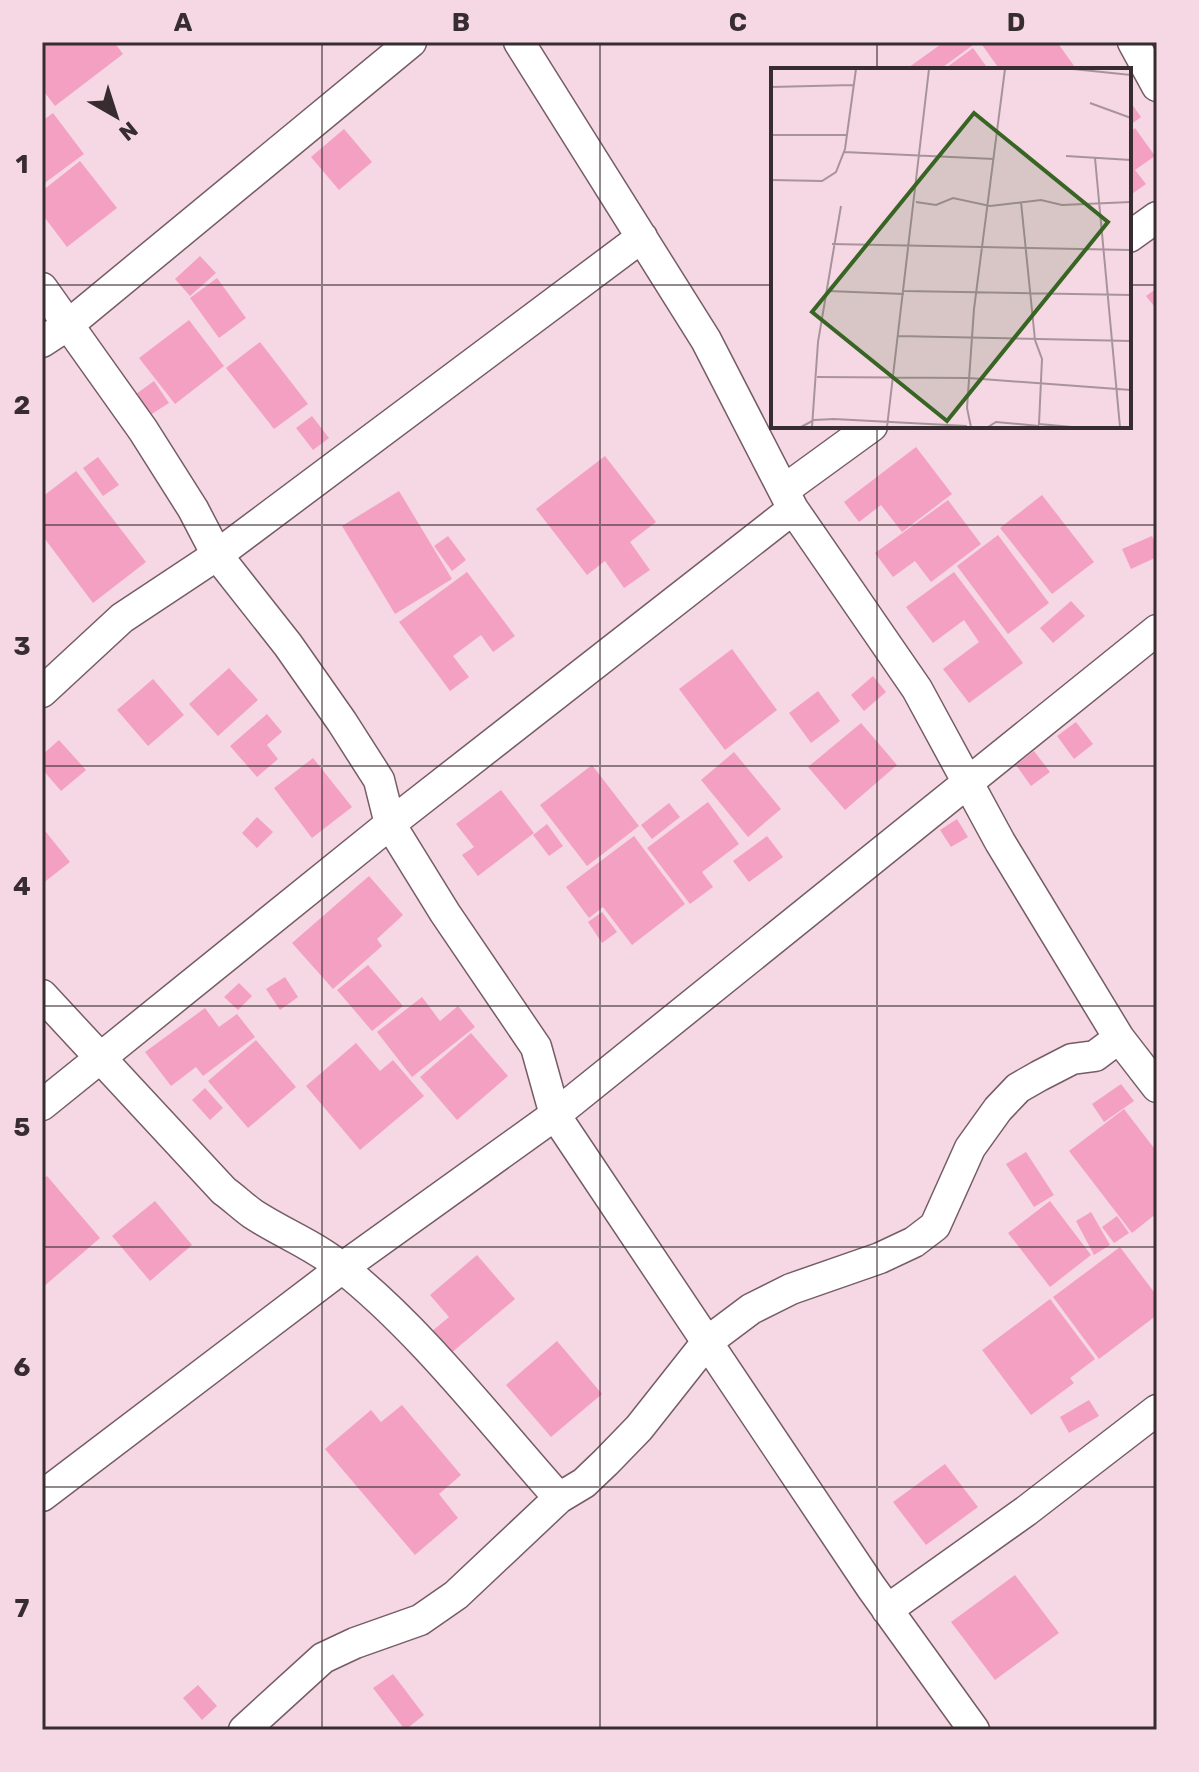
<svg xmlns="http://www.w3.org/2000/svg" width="1199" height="1772" viewBox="0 0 1199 1772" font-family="Rubik,sans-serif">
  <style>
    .building { fill: #f4a0c3 }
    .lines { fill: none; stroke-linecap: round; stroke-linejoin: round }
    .street-casing { stroke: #755c65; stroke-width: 33 }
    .street { stroke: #fff; stroke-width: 30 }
    .grid { fill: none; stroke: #372c30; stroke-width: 2; stroke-opacity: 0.55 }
    .inset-road { fill: none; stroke: #a9939b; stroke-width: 2 }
    .view { fill: #386524; fill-opacity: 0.15; stroke: #386524; stroke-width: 4 }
    .inset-edge { fill: none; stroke: #372c30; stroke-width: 4 }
    .neatline { fill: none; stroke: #372c30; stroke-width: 3 }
    .grid-label { font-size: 26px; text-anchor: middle; font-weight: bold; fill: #372c30 }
  </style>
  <rect width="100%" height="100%" fill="#f5d8e3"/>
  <path class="building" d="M42,42H114L123,54L55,106L42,89Z
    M944,42H970L973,45L939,70H905Z
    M980,42H1057L1077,70H1000Z
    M973,48L989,70H943Z
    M1129,100L1141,117L1129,126Z
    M53,113L84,154L42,185V121Z
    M1135,128L1155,156L1135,170L1146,184L1129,196V133Z
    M344,129L372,162L339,190L311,157Z
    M80,161L117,208L67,247L42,214V191Z
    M200,256L216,273L190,296L175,279Z
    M217,278L246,318L219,338L190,298Z
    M1157,288V310L1146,296Z
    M189,320L224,366L175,404L139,358Z
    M260,342L308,404L274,429L226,368Z
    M154,381L169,403L150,415L136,394Z
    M312,416L329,438L313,450L296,428Z
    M916,447L952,494L902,532L881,505L859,522L844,502Z
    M605,456L656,522L630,542L650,570L624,588L605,561L587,575L536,509Z
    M98,457L119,485L103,496L83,468Z
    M76,471L146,562L93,603L42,535V497Z
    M399,491L452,579L395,614L342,526Z
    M1042,495L1094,562L1052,594L1000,528Z
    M948,500L981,544L931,582L915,561L893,577L875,553Z
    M998,535L1049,603L1008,634L957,566Z
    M448,536L466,560L452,571L434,546Z
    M1152,536L1157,547V557L1131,569L1122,549Z
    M467,572L515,636L493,652L481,635L453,656L469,677L450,691L399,622Z
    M954,572L1023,663L969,703L943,669L979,642L964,620L933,643L906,607Z
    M1071,601L1085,616L1053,643L1040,628Z
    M732,649L777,710L725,750L679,689Z
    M229,668L258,700L218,736L189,704Z
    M873,676L886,692L864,711L851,695Z
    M153,679L184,715L148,746L117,710Z
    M818,691L840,721L811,743L789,713Z
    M267,714L282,732L267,745L278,759L257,777L230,746Z
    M1076,722L1093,744L1074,759L1057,736Z
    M861,723L897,765L845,810L808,767Z
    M59,740L86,770L61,791L42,769V755Z
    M1034,751L1050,772L1031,786L1016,765Z
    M734,752L781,809L748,837L701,780Z
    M313,758L352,807L312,838L274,788Z
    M592,765L639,826L587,866L540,805Z
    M501,790L534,833L478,876L462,855L474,847L456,824Z
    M708,802L739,844L702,872L713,887L690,904L647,848Z
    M669,803L680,817L652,839L641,825Z
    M257,817L273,832L257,848L242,833Z
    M957,819L968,837L951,847L940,830Z
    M547,824L563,846L549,856L533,835Z
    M42,827L70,862L42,884Z
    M634,836L685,904L632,945L603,907L589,918L566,887Z
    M767,836L783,857L749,882L733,861Z
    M369,876L403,915L377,939L382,946L333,989L292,943Z
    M602,912L617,932L602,943L588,922Z
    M368,965L403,1006L372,1031L337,990Z
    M285,977L298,997L280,1010L266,989Z
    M239,983L252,996L238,1010L224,997Z
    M422,997L440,1021L458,1006L475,1027L412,1077L377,1032Z
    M205,1008L219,1027L237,1014L255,1037L203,1076L196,1067L171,1086L145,1052Z
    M471,1033L508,1076L457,1120L420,1077Z
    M256,1040L296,1087L248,1128L208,1081Z
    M356,1043L380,1071L393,1060L424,1096L360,1150L306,1086Z
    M1121,1084L1134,1101L1104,1122L1092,1104Z
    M205,1088L223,1108L210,1120L192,1100Z
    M1124,1109L1157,1152V1213L1132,1233L1069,1151Z
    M1026,1152L1054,1195L1034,1207L1006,1164Z
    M47,1176L100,1238L42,1288V1180Z
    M155,1201L192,1245L150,1281L112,1236Z
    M1050,1201L1091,1255L1050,1287L1008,1233Z
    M1091,1212L1110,1245L1094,1255L1076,1221Z
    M1117,1216L1129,1233L1114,1243L1102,1227Z
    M1120,1247L1157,1296V1315L1099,1359L1053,1297Z
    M477,1255L515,1299L450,1354L431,1332L449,1317L430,1295Z
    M1050,1299L1095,1359L1070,1378L1074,1383L1031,1415L982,1350Z
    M557,1341L602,1394L551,1437L506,1385Z
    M1089,1400L1099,1416L1069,1433L1060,1417Z
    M402,1405L461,1475L439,1494L458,1518L415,1555L325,1449L371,1410L381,1422Z
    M945,1464L978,1507L926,1545L893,1502Z
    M1015,1575L1059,1633L995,1680L951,1622Z
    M393,1674L424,1715L405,1730L373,1688Z
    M198,1685L217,1706L202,1720L183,1698Z"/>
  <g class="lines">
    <g class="street-casing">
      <path id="street" d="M519,42L706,340L793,509L917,689L1000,842L1119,1038L1157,1087
        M1133,42L1157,86
        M1129,237L1157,217
        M42,288L143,430L193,509L217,555L288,645L342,722L379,780L390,824L445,913L536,1047L555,1115L871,1587L974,1730
        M42,342L68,325L411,42
        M784,490L872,426
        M42,692L122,618L217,555L642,237
        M42,995L224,1191C234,1198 243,1207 253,1214C282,1233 314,1245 341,1267C420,1329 492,1423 559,1498
        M42,1105L390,824L793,509
        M42,1496L342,1268L555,1115L1157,630
        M887,1610L1026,1511L1157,1410
        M244,1730L323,1658L355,1643L420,1620L456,1595L559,1498L584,1483L606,1462L639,1428L707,1342L751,1309L791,1289L880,1258L914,1242L935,1226L970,1148L998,1109L1018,1088L1039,1076L1072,1059L1095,1056L1119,1038"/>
    </g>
    <use href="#street" class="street"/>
  </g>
  <path class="grid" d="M322,42V1730M600,42V1730M877,42V70M42,285H773M1129,285H1157M877,426V1730M42,525H1157M42,766H1157M42,1006H1157M42,1247H1157M42,1487H1157"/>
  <g transform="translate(771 68)">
    <rect width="360" height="360" fill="#f5d8e3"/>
    <path class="inset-road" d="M302,1L360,7M0,19L82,17M319,35L360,50M0,67H75M73,84L223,91M295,88L360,92M324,90L349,359M0,112L51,113L65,104L74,81L85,1M145,134L165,137L182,130L219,138L270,132L291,137L360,134M250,134L264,272L271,291L268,356L301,359M61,176L360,182M57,223L133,226M133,223L360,227M126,268L360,273M46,309L198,310L360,322M30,359L43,352L63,351L196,358M41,359L47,274L70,138M116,359L158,1M200,359L196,340L203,241L234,1M217,359L225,354L268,358"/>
    <path class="view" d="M203,45L337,154L176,353L41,244Z"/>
    <rect width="360" height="360" class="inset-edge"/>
  </g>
  <rect width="1199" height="1772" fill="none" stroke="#f5d8e3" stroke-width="88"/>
  <g transform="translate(116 116) rotate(141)" stroke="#f5d8e3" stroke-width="6" paint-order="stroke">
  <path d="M0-6L14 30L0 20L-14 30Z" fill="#372c30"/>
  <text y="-12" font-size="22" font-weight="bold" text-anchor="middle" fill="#372c30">N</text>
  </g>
  <rect x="44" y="44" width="1111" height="1684" class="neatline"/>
  <g class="grid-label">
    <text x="183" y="31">A</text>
    <text x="461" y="31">B</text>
    <text x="738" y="31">C</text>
    <text x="1016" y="31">D</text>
    <text x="22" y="173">1</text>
    <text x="22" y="414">2</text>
    <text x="22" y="655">3</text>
    <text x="22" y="895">4</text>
    <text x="22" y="1136">5</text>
    <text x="22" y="1376">6</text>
    <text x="22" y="1617">7</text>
  </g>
</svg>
